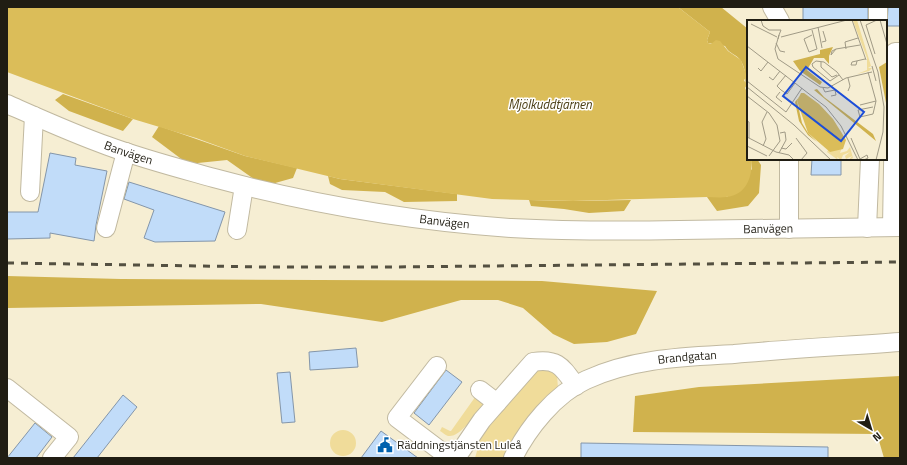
<svg xmlns="http://www.w3.org/2000/svg" width="907" height="465" viewBox="0 0 907 465" font-family="'Titillium Web',sans-serif">
  <style>
    .green { fill: #f0dc9a }
    .forest { fill: #d0b24d }
    .water { fill: #dbbd59 }
    .building { fill: #c1dcf9; stroke: #8496aa }
    .lines { fill: none; stroke-linecap: round; stroke-linejoin: round }
    .minor-casing { stroke: #c1b9a0; stroke-width: 20 }
    .minor { stroke: #fff; stroke-width: 18 }
    .rail { stroke: #545041; stroke-width: 3; stroke-dasharray: 7 7; stroke-linecap: butt }
    .labels { text-anchor: middle; stroke-width: 3; stroke-linejoin: round; paint-order: stroke }
    .street-label { font-size: 12px; fill: #201d13; stroke: #fff }
    .poi-label { font-size: 12px; fill: #201d13; stroke: #fff; text-anchor: start }
    .water-label { font-size: 13px; font-style: italic; fill: #4a3d13; stroke: #fff }
    .inset-road { fill: none; stroke: #a09a86; stroke-width: 1 }
    .view { fill: #1d4ed8; fill-opacity: 0.15; stroke: #1d4ed8; stroke-width: 2 }
    .inset-edge { fill: none; stroke: #201d13; stroke-width: 2 }
  </style>
  <rect width="100%" height="100%" fill="#f6eed3"/>
  <path class="green" d="M545,368L557,375L558,388L523,424L512,441L504,458H475L482,433L538,369Z
    M478,393L483,403V406C475,414 460,438 448,436C445,435 442,432 440,431L442,427L450,431H451Z
    M330 443a13 13 0 1 1 26 0a13 13 0 1 1-26 0Z"/>
  <path class="forest" d="M678,7H721L748,29V94C743,83 748,72 741,61C737,54 730,55 725,46L708,43L707,40L710,32Z
    M63,94L133,119L123,131L69,111L55,100Z
    M159,126L245,156L297,168L293,178L268,185L258,182L227,160L188,164L152,137Z
    M752,159H757L761,165L759,193L748,206L717,211L707,197H727L752,169Z
    M328,176L340,179L457,194V201L404,202L385,192L342,190L330,184Z
    M529,200L573,201L631,200L624,211L589,213L564,209L531,206Z
    M7,276L121,279L542,281L657,291L636,334L607,342L574,344L553,334L523,308L498,300H461L382,322L261,304L7,308Z
    M900,376V458H884L877,434L633,432L635,396L699,387Z"/>
  <path class="water" d="M7,7H678L710,32L707,40L708,43L711,44L716,40L720,41L728,51L741,60L747,77L744,80L745,82L748,83L745,88L748,94V159H752C752,177 747,195 726,197C720,198 713,197 707,197L573,201L492,199L340,179L245,156L196,138L133,119L7,72Z"/>
  <path class="building" d="M803,7H868V21H803Z
    M888,7H900V26H887Z
    M50,153L76,158L75,165L107,171L96,225L94,241L50,233V238L7,239V212H38Z
    M812,159H841V175H811Z
    M129,182L225,212L215,241L155,242L144,238L154,210L124,199Z
    M356,348L358,367L310,370L309,352Z
    M446,370L462,382L429,425L414,413Z
    M290,372L295,422L282,423L277,373Z
    M123,395L137,407L97,458H73Z
    M35,423L52,437L36,458H7Z
    M381,431L418,458H361Z
    M581,443L828,447V458H581Z"/>
  <g class="lines">
    <g class="minor-casing">
      <g id="minor">
        <path d="M772,7L780,21"/>
        <path d="M878,7V21"/>
        <path id="s1" d="M7,104C41,119 74,134 108,146C143,159 178,168 214,178C311,204 411,221 511,228C567,231 624,231 680,230C754,229 827,228 900,227"/>
        <path d="M789,159V229"/>
        <path d="M30,192L34,116"/>
        <path d="M892,227L895,52H900"/>
        <path d="M106,228L126,152"/>
        <path d="M867,228L870,159"/>
        <path d="M237,230L244,186"/>
        <path d="M437,366L397,418L450,458"/>
        <path d="M7,388L69,437L52,458"/>
        <path d="M480,390L497,403"/>
        <path d="M456,458L482,420L533,362C558,358 562,367 576,386"/>
        <path id="s2" d="M513,458C528,428 555,394 586,380C633,358 684,357 734,354C789,349 845,346 900,342"/>
      </g>
    </g>
    <use href="#minor" class="minor"/>
    <path class="rail" d="M7,263L266,267H387L900,262"/>
  </g>
  <defs>
    <g id="civic-bare" transform="scale(1.2)"><path d="M-.6-6.5H3V-4.5H.6V-3L4-1V1h2V6H-6V1h2V-1L-.6-3ZM-1.2 2.5V6h2.4V2.5Z" fill="#0061ae" stroke="#fff" stroke-width="2.5" paint-order="stroke"/></g>
  </defs>
  <g fill-rule="evenodd">
    <use href="#civic-bare" x="385" y="445"/>
  </g>
  <g class="labels">
    <g class="street-label">
      <text dy="4" stroke="none"><textPath href="#s1" startOffset="131">Banvägen</textPath></text>
      <text dy="4" stroke="none"><textPath href="#s1" startOffset="455">Banvägen</textPath></text>
      <text dy="4" stroke="none"><textPath href="#s1" startOffset="779">Banvägen</textPath></text>
      <text dy="4" stroke="none"><textPath href="#s2" startOffset="213">Brandgatan</textPath></text>
    </g>
    <g class="poi-label">
      <text x="397" y="449">Räddningstjänsten Luleå</text>
    </g>
    <g class="water-label">
      <text x="550" y="109">Mjölkuddtjärnen</text>
    </g>
  </g>
  <g transform="translate(747 20)">
    <rect width="140" height="140" fill="#f6eed3"/>
    <path d="M110,0L124,46L121,48H125L122,51L110,54L120,50V38L106,1ZM93,110L98,119L93,133L100,131L103,127L106,138L102,140L105,136L99,139L98,136L103,132L96,135L94,140L90,137L91,140L80,132Z" fill="#f0dc9a"/>
    <path d="M86,27L82,36V44L77,38H67L60,50L75,62L73,65L53,51L46,41L73,34V30ZM140,42V88L132,47ZM70,69L77,77L126,114L129,121L67,70ZM53,76L50,81L55,103L61,113L70,122L61,115L52,101L48,82Z" fill="#d0b24d"/>
    <path d="M54,73H57L72,84L86,99L99,120L96,129L83,132L61,113L50,81Z" fill="#dbbd59"/>
    <path class="inset-road" d="M14,0L16,6L22,10H34L32,15M105,0L119,40M113,0L131,52L137,87L136,112L129,140M133,0L140,24M4,4L30,17M71,7L75,28M65,15L57,19L62,32L70,29L65,10M34,17L100,0M31,19L32,15L28,29L31,39L73,67L81,68L99,58L125,52M75,22L79,21L76,11M29,23L33,31L38,32M0,26L79,87L94,106L111,140M89,29L85,31L84,35L89,29L113,25M99,29L98,22L111,18M128,34L119,5L130,0M110,41L109,45H104L105,42L118,39M74,42V47L85,57L90,55M125,46L129,61M11,48L14,51L21,42M39,55L30,66L34,70L40,74L48,63M92,55L83,61L66,47L65,44L69,41L77,42L90,52L96,60M22,57L26,60L33,51M101,58L103,66L101,71M0,61L39,92L55,68M0,67L47,105L84,140M76,68L78,72L88,70L89,75L84,76M33,72L29,77L35,82M0,76L22,93L30,105L33,121L22,136M113,85L129,81L121,52M126,87L111,90L113,97L126,94L129,81M0,101L2,102V118M0,117L29,132L42,135L47,140M49,118L60,133L54,140M104,118L113,139L120,135L121,138L117,140M0,126L20,136M16,126L19,119L15,102L20,92M34,128L39,129L45,123M32,133L39,120L38,112L33,113"/>
    <path class="view" d="M59,47L117,92L94,121L36,76Z"/>
    <rect width="140" height="140" class="inset-edge"/>
  </g>
  <rect width="907" height="465" fill="none" stroke="#201d13" stroke-width="16"/>
  <g transform="translate(871 429) rotate(142)" stroke="#ffffff" stroke-width="3" paint-order="stroke">
  <path d="M0-3L7 15L0 10L-7 15Z" fill="#201d13"/>
  <text y="-6" font-size="11" font-weight="bold" text-anchor="middle" fill="#201d13">N</text>
  </g>
</svg>
